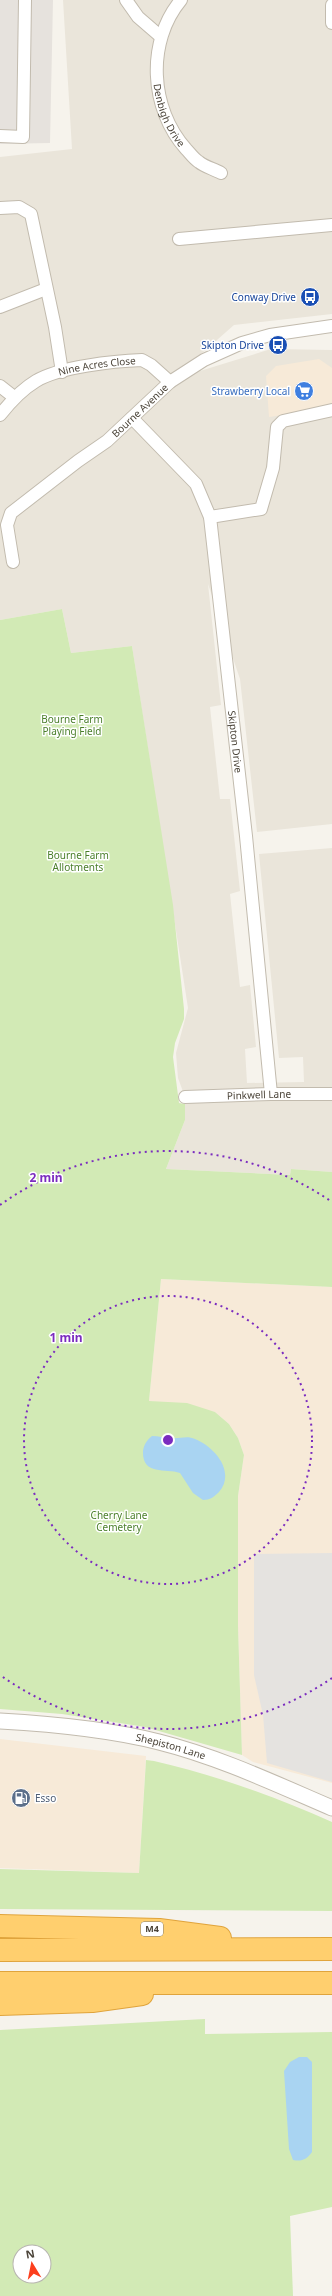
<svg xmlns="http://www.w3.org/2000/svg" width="332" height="2296" viewBox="0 0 332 2296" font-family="'Noto Sans',sans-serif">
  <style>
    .residential { fill: #eae5da }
    .commercial { fill: #f7ead8 }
    .industrial { fill: #e6e2dd }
    .green { fill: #d2eab5; fill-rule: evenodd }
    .parking { fill: #e5e3e0 }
    .water { fill: #a9d4f2 }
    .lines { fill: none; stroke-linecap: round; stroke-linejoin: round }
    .minor-casing { stroke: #c2bbae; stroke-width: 14 }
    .tertiary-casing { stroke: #c2bbae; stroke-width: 17 }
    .motorway-casing { stroke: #e0a43c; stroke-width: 24 }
    .minor { stroke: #fff; stroke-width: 12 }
    .tertiary { stroke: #fff; stroke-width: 15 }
    .motorway { stroke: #ffcf6e; stroke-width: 22 }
    .ring { fill: none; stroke: #7b2cbf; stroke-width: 2; stroke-dasharray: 2 4 }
    .labels { text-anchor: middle; stroke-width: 3; stroke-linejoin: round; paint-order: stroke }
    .shield { fill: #fff; stroke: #817c74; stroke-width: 1 }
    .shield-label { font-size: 9px; font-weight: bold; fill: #4b4439 }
    .street-label { font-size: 10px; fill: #4b4439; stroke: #fff }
    .transit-label { font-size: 10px; fill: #164399; stroke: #fff; text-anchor: end }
    .shop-label { font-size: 10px; fill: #366cbe; stroke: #fff; text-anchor: end }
    .park-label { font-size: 10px; fill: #4a7f2a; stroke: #fff }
    .service-label { font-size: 10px; fill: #4e5e75; stroke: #fff; text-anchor: start }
    .centre { fill: #7b2cbf; stroke: #fff; stroke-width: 2 }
    .ring-label { font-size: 12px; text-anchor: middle; font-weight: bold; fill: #7b2cbf; stroke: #fff; stroke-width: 3; stroke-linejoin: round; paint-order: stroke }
  </style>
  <rect width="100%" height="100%" fill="#f6f3ec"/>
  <path class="residential" d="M63,0H332V314L234,325L109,435L174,379L271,349L332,350V824L257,832L240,679L208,584L221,705L210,707L220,799H230L240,891L230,894L240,987L250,985L256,1047L245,1049L247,1083L304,1082L303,1057L279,1058L259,854L332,848V1172L291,1169L290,1175L166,1169L185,1120V1097L178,1078L176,1053L188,1008L132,646L71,653L62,609L0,620V157L72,149Z"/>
  <path class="commercial" d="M319,359L332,368V408L269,417L266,376L276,366Z
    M161,1279L332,1287V1783L253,1762L242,1755L238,1626V1496L244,1455L238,1438L229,1424L215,1412L149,1401Z
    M0,1739L146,1756L139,1873L0,1868Z"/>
  <path class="industrial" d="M0,0H53L50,143L0,144Z"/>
  <path class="green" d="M62,609L71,653L132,646L173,905L184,1009V1019L175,1043L173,1057L179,1103L185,1104V1120L166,1169L290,1175L291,1169L332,1172V1287L161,1279L149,1401L187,1403L215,1412L229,1424L238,1438L244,1455L238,1496V1626L242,1755L145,1727L62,1714L0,1709V620Z
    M146,1760L154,1761C215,1775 274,1796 332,1822V1911L0,1909V1869L139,1873Z
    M205,2019V2034L332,2032V2207L290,2216L293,2296H0V2030ZM20,2252H44V2276H20Z"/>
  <path class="parking" d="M332,1553V1782L267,1763L263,1715L254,1675V1554Z"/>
  <path class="water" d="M152,1436C159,1436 164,1438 171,1438C180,1439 187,1435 195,1439C215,1447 236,1472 219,1492C214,1497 210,1500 203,1500L193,1493L180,1473C165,1468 142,1476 143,1451C144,1444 147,1440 152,1436Z
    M299,2057H307L312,2062V2152C307,2159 302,2162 293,2160L289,2149L284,2071L290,2062Z"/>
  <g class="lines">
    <g class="minor-casing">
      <g id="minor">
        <path d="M126,0L138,17L160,36"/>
        <path id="s1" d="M181,0C146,42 150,109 186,149C190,153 194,159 199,162C205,167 214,169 221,173"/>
        <path d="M332,5V23"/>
        <path d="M0,136L23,137L25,0"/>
        <path d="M0,208L19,207L31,214L55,327L62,372"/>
        <path d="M179,239L332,225"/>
        <path d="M0,307L46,289"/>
        <path d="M0,386L14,397"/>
        <path id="s2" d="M0,415C11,401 21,390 36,381C59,367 114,361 142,360L151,365L170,382"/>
        <path id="s3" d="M132,418L196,484L210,517L246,836L271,1094"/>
        <path d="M210,517L261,509L273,468L277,427L283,421L332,410"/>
        <path id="s4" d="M13,562L7,525L11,513L78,461L107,441L170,382L204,360L242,343L270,335L332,326"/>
        <path id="s5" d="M185,1097L271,1094H332"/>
      </g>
    </g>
    <g class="tertiary-casing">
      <g id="tertiary">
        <path id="s6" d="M0,1721C53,1724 108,1729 159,1742C219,1757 276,1784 332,1808"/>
      </g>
    </g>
    <g class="motorway-casing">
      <path id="motorway" d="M0,1926L159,1930L220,1938
        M0,1950L332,1949
        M0,1983H332
        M0,2004L92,2001L142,1994"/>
    </g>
    <use href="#minor" class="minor"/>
    <use href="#tertiary" class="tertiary"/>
    <use href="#motorway" class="motorway"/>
  </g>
  <g class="ring">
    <circle cx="168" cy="1440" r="144"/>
    <path d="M332 1678A289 289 0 0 1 0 1675M0 1205A289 289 0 0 1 332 1202"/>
  </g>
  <defs>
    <g id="bus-disc" transform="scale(1)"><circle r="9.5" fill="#1a4fb4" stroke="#fff"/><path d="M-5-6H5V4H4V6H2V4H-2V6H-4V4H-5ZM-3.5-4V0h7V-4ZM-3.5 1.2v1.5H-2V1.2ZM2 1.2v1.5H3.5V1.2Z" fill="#fff"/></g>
    <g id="supermarket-disc" transform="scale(1)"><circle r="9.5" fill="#3f7fe0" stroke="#fff"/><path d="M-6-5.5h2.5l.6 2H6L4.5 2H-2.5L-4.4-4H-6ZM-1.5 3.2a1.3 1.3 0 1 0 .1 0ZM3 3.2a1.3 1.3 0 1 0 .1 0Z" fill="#fff"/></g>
    <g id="fuel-disc" transform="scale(1)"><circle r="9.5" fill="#5c6f8a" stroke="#fff"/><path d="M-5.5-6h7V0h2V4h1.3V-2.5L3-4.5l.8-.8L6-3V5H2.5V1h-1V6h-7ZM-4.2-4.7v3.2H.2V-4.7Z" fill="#fff"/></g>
  </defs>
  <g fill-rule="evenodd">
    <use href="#bus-disc" x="310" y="297"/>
    <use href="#bus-disc" x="278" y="345"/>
    <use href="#supermarket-disc" x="304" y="391"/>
    <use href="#fuel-disc" x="21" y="1798"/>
  </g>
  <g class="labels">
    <rect class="shield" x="141" y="1922" width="22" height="14" rx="3"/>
    <g class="shield-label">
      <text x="152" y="1932">M4</text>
    </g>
    <g class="street-label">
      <text dy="4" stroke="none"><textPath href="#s1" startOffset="123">Denbigh Drive</textPath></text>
      <text dy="4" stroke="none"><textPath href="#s2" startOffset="113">Nine Acres Close</textPath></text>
      <text dy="4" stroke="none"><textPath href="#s4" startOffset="215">Bourne Avenue</textPath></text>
      <text dy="4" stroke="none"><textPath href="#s3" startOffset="354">Skipton Drive</textPath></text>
      <text dy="4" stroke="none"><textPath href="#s5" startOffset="74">Pinkwell Lane</textPath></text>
      <text dy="4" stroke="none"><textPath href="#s6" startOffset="173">Shepiston Lane</textPath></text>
    </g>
    <g class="transit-label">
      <text x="296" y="301">Conway Drive</text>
      <text x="264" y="349">Skipton Drive</text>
    </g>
    <g class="shop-label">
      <text x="290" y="395">Strawberry Local</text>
    </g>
    <g class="park-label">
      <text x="72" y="723">Bourne Farm<tspan x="72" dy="12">Playing Field</tspan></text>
      <text x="78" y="859">Bourne Farm<tspan x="78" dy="12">Allotments</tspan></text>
      <text x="119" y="1519">Cherry Lane<tspan x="119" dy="12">Cemetery</tspan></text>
    </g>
    <g class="service-label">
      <text x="35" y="1802">Esso</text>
    </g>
  </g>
  <circle cx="168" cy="1440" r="6" class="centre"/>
  <g class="ring-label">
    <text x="46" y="1182">2 min</text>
    <text x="66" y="1342">1 min</text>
  </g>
  <g transform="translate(32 2264) rotate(350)"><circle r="19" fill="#ffffff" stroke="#b7b4b0"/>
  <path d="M0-3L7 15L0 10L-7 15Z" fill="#fc3f1d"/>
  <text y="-6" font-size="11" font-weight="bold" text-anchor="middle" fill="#4b4439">N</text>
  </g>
</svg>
